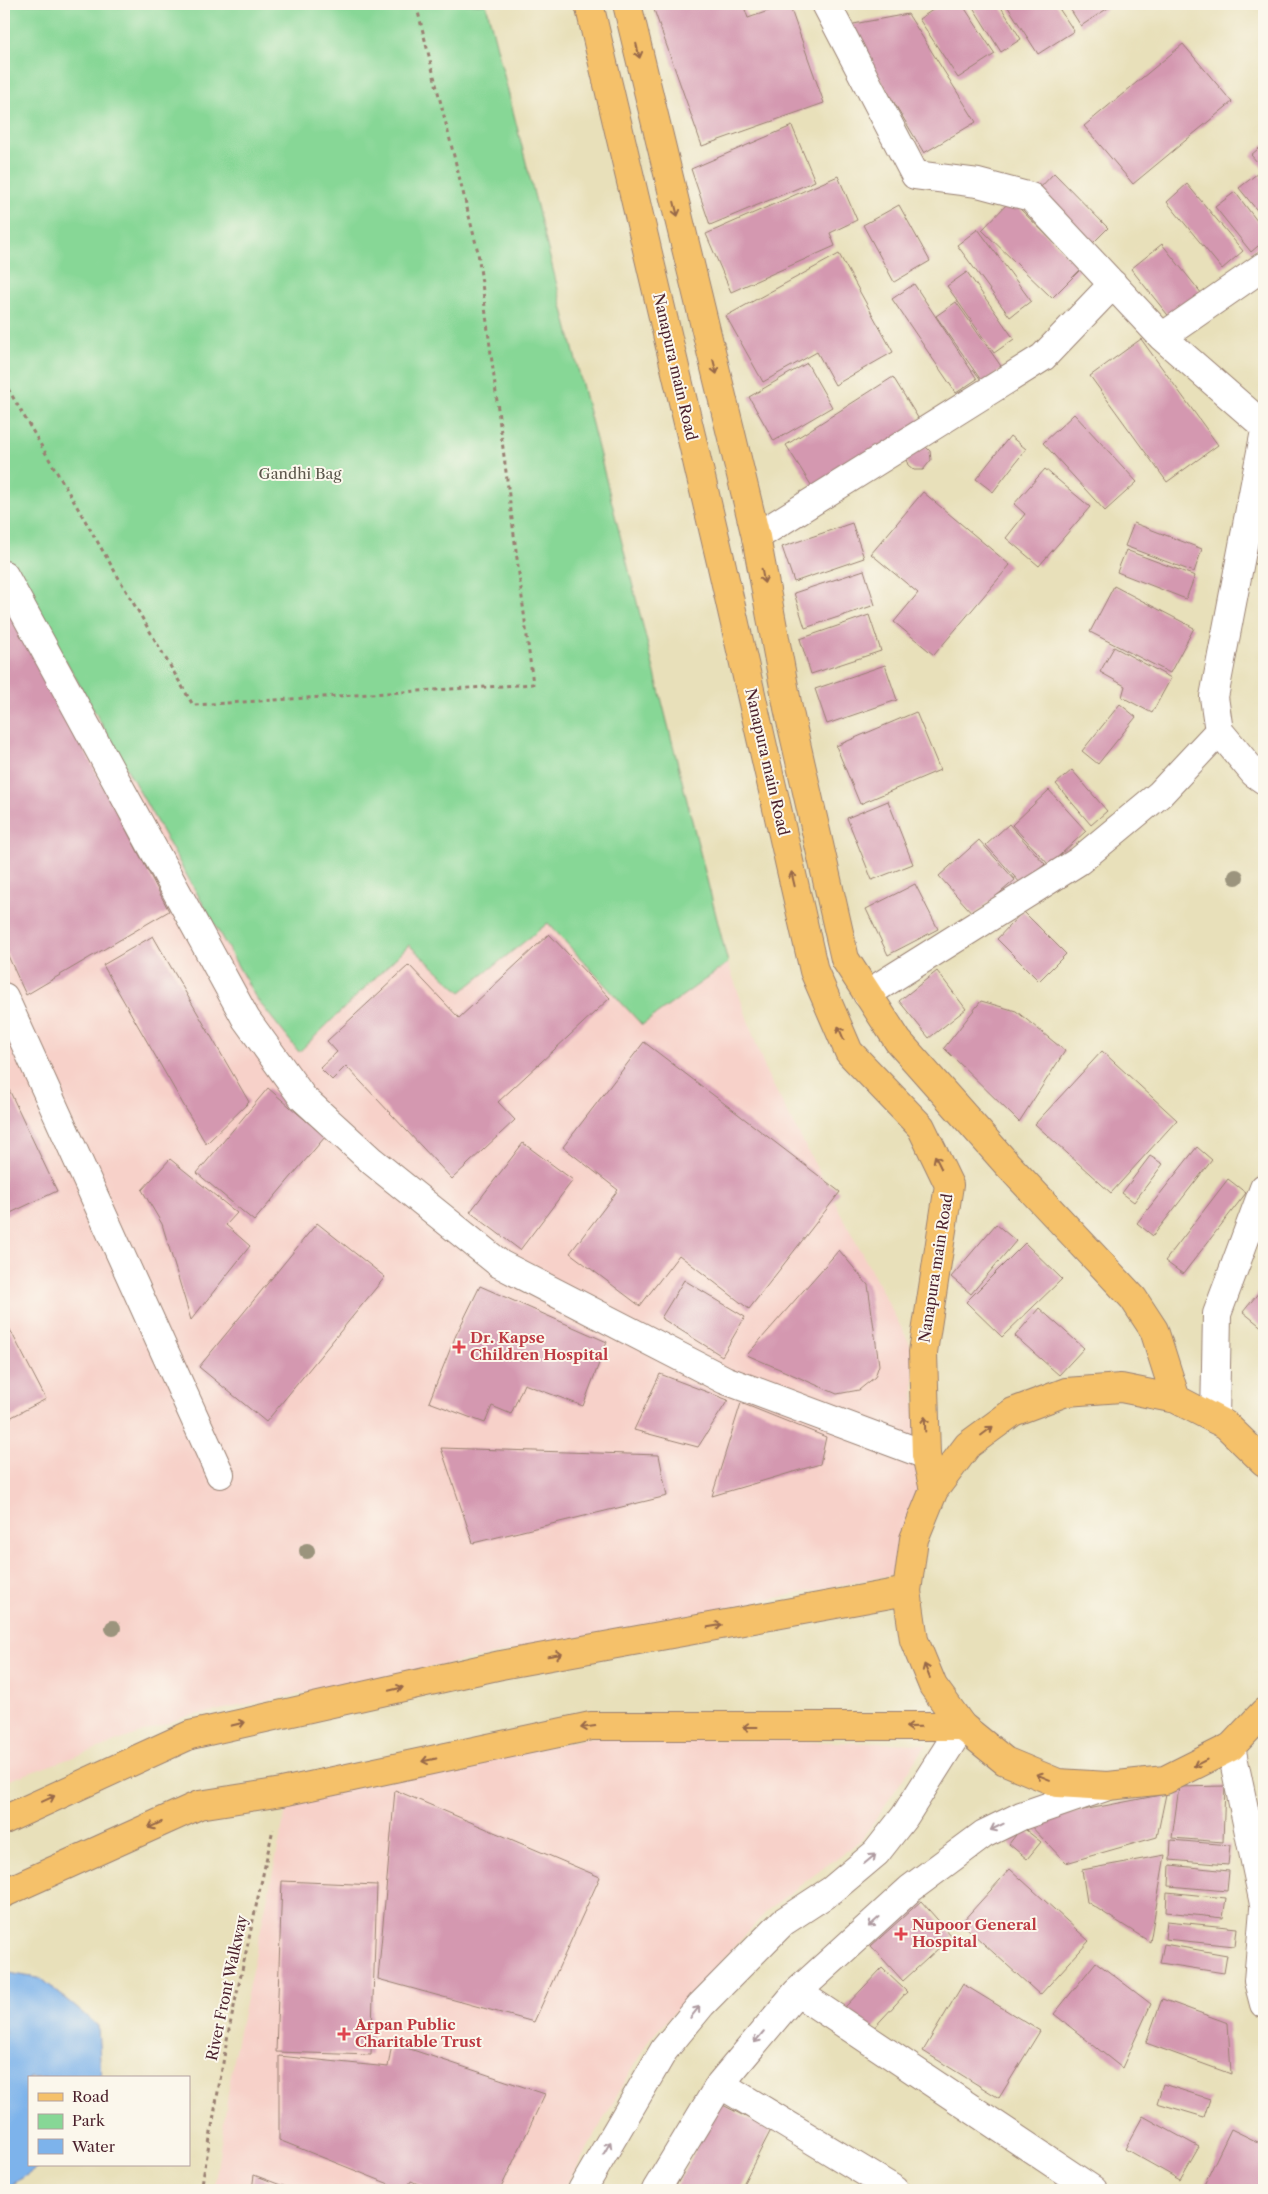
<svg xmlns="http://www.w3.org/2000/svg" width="1268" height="2194" viewBox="0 0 1268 2194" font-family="'Libre Caslon Text',serif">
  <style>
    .built { fill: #f7d1c9 }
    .green { fill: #87d796; stroke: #687b60 }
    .water { fill: #7db3eb; stroke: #64698b }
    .building { fill: #d498b0 }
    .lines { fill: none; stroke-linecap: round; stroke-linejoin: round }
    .minor-casing { stroke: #998072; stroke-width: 30 }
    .major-casing { stroke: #998072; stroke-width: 30 }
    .path { stroke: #998072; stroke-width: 3; stroke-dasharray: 4 4; stroke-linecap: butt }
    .minor { stroke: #fff; stroke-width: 28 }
    .major { stroke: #f5c16b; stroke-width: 28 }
    .tree { fill: #9b947d }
    .oneway { stroke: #976848 }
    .oneway2 { stroke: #ae9aa0 }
    .health-dot { fill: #e0444e; stroke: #fbf7ec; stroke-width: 2 }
    .labels { text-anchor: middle; stroke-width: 4; stroke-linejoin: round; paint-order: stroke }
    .street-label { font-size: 15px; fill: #4a1f2b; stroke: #fbf7ec }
    .park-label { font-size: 15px; fill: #5c564b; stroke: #fbf7ec }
    .health-label { font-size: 15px; font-weight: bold; fill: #be3a42; stroke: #fbf7ec; text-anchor: start }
  </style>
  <rect width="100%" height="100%" fill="#fbf7ec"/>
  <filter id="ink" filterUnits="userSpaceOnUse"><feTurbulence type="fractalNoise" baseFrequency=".02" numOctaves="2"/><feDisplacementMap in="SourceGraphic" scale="10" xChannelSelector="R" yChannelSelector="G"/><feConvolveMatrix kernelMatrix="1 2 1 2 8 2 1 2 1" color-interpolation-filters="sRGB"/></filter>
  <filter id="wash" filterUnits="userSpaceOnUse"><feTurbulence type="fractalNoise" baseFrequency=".0096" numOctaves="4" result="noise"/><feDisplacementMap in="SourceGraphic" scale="20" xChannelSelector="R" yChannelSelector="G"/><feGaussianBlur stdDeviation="1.12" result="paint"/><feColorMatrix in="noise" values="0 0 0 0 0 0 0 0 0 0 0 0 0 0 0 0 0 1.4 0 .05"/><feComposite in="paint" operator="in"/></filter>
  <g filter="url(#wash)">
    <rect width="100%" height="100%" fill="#e8e0ba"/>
    <path class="built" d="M4,539L299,1052L409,945L461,992L548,922L642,1025L728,963L766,1072L913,1350L918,1493L891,1575L185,1717L4,1782Z
      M593,1737L927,1744L862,1839L769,1909L648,2041L564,2190H214L233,2060L288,1801Z"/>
    <path class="green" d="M4,4H486L728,963L642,1025L548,923L461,992L409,945L299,1052L256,998L4,551Z"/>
    <path class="water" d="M4,1972L42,1979L98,2026L101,2078H29V2165H42L4,2190Z"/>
    <g id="blocks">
      <path class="building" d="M652,4H743L748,18L789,4L824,103L702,146Z
        M942,4H962L995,54L958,78L919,19Z
        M971,4H999L1021,39L1001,52Z
        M1006,4H1056L1074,31L1038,54Z
        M1067,4H1114L1081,26Z
        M908,14L976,122L924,153L848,25Z
        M1183,44L1232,102L1133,184L1084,126Z
        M792,126L815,181L710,225L691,169Z
        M1264,144V170L1251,155Z
        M1054,173L1108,228L1093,243L1039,189Z
        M1258,173L1264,180V219L1239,188Z
        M838,176L857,220L830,233L835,246L731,292L706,234Z
        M1187,184L1243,251L1222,269L1167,202Z
        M1235,192L1264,230V241L1251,252L1215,207Z
        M1011,200L1081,269L1052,298L982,230Z
        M899,205L930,261L894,282L863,225Z
        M978,229L1031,301L1010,317L957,245Z
        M1162,244L1202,294L1171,319L1131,269Z
        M839,254L893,352L835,385L817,352L763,382L726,316Z
        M967,272L1014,339L994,353L947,286Z
        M914,284L977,379L956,393L892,299Z
        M956,302L1003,369L983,383L936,316Z
        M1141,339L1218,445L1167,482L1090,376Z
        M807,363L832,407L774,441L749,397Z
        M893,377L923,426L816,493L786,445Z
        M1074,414L1137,482L1105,511L1043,443Z
        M1010,436L1026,449L993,492L976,479Z
        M924,445L930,451L931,460L923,470H914L908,465L905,456Z
        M1045,469L1090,507L1039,566L1006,538L1025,514L1014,504Z
        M923,492L1010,565L934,655L894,622L918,593L871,554Z
        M852,523L864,558L794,582L782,547Z
        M1134,523L1202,549L1194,572L1125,546Z
        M1126,550L1195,576L1186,599L1117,572Z
        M864,570L875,605L805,628L794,593Z
        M1114,586L1194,628L1170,673L1090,632Z
        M4,598L169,911L26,995L4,947Z
        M869,615L881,651L811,674L800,639Z
        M1114,647L1171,678L1152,713L1122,697L1125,686L1100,672Z
        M885,665L897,700L827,724L815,689Z
        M1120,704L1136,717L1098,764L1082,751Z
        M916,712L940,770L860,804L836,746Z
        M1072,770L1107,811L1091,825L1056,784Z
        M1049,790L1086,831L1049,865L1012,825Z
        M888,801L913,864L872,880L847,818Z
        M1009,824L1045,864L1022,885L986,845Z
        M979,840L1015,880L974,915L939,876Z
        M915,884L938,929L888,955L866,909Z
        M1023,911L1066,954L1039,981L997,939Z
        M549,934L610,998L498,1102L515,1120L452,1179L346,1066L332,1080L320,1068L337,1052L327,1041L409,965L459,1018Z
        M153,936L249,1102L206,1144L103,965Z
        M937,971L966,1009L929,1038L899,1001Z
        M981,1001L1016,1011L1065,1051L1019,1122L944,1048Z
        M644,1042L840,1192L749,1309L679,1255L640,1306L570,1253L618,1190L563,1147Z
        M1102,1051L1177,1120L1111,1193L1035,1124Z
        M4,1079L57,1191L4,1216Z
        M268,1088L325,1137L254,1221L197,1173Z
        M523,1143L573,1180L520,1250L470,1212Z
        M1197,1147L1212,1160L1153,1236L1137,1223Z
        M1150,1156L1163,1164L1134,1202L1122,1193Z
        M170,1159L237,1213L226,1225L250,1246L191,1320L162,1224L142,1190Z
        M1228,1179L1246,1193L1183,1274L1165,1261Z
        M317,1223L385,1277L266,1422L199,1367Z
        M996,1224L1016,1241L971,1294L951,1277Z
        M1025,1243L1062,1279L1002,1337L966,1302Z
        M839,1250L868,1285L879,1365L875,1377L859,1390L837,1394L747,1355Z
        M684,1280L745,1317L722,1356L661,1318Z
        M480,1286L607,1342L583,1406L524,1384L511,1414L492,1406L485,1423L429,1402L456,1335Z
        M1264,1286V1329L1243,1312Z
        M1039,1308L1084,1348L1059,1375L1015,1336Z
        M4,1318L46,1399L4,1421Z
        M660,1374L728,1400L698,1447L634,1430Z
        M741,1403L826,1437L820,1464L712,1496Z
        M441,1448L659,1455L667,1496L473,1543Z
        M1225,1786L1223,1842L1172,1838L1179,1787Z
        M395,1790L600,1877L534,2022L378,1979Z
        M1166,1794L1157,1837L1066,1863L1026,1821Z
        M1022,1827L1041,1842L1027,1859L1009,1844Z
        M1171,1840L1230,1845L1228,1865L1170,1860Z
        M1165,1855L1150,1942L1087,1902L1082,1870Z
        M1170,1865L1229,1871L1227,1891L1169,1886Z
        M1010,1869L1089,1941L1040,1995L961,1923Z
        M282,1881L377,1885L371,2055L276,2052Z
        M1167,1892L1226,1898L1223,1918L1166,1912Z
        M921,1901L952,1936L903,1981L871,1946Z
        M1167,1921L1237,1928L1235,1946L1165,1939Z
        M1164,1944L1227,1955L1224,1973L1160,1963Z
        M1096,1962L1151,2004L1122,2068L1054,2014Z
        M882,1968L907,1992L870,2032L845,2007Z
        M963,1984L1040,2031L999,2098L923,2051Z
        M1162,1999L1228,2023L1231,2074L1146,2043Z
        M392,2043L545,2094L500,2190H432L411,2181L406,2190H404L279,2140V2056L388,2067Z
        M1163,2084L1210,2099L1204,2117L1157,2103Z
        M719,2103L771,2130L740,2190H674Z
        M1143,2116L1199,2147L1180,2180L1125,2149Z
        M1231,2129L1264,2145V2190H1210L1203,2187Z
        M254,2175L294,2190H252Z"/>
    </g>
  </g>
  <g filter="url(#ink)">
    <use href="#blocks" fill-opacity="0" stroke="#998072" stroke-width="1"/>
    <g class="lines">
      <g class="minor-casing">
        <path id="minor" d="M826,4L915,175L978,183L1031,197L1162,337L1264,426
          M1162,337L1264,266
          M1264,436L1214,697L1219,731L1254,773L1264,780
          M756,537L1043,357L1113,284
          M4,575L246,1019L303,1098L372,1161L500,1264L725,1380L926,1455
          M867,994L1079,861L1160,794L1219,731
          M4,997L220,1474
          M1215,1419L1217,1314L1264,1188
          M1231,1747L1264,1904
          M1264,1909L1258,1981L1264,2004
          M797,1992L1093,2190
          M720,2084L895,2190
          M582,2190L664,2050L701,2005L783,1922L832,1890L876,1853L905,1816L962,1726
          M656,2190L720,2084L797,1992L910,1889L984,1834L1021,1816L1108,1786"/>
      </g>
      <g class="major-casing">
        <path id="major" d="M589,4L720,558L814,971L849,1052L921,1127L949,1185L923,1352L926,1455L934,1490
          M627,4L756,537L788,708L845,959L898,1041L1007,1164L1133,1298L1154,1330L1176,1399
          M1264,1462L1226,1425L1176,1399L1121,1388L1066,1392L1013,1412L968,1445L934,1490L914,1539L907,1591L914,1640L933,1686L962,1726L1005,1761L1058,1783L1108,1786L1165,1780L1231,1747L1264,1712
          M4,1820L190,1735L501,1665L907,1591
          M4,1893L199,1805L282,1792L591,1726H962"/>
      </g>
      <path class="path" d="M4,382L193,705L533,684L478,252L416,4
        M201,2190L228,2034L273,1829"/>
      <use href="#minor" class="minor"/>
      <use href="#major" class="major"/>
    </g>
    <g class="tree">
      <circle cx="1236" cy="877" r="8"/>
      <circle cx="307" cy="1551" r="8"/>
      <circle cx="113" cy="1628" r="8"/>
    </g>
    <defs><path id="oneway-shaft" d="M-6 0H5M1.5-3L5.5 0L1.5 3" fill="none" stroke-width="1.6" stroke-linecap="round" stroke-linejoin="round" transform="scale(1.25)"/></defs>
    <g class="oneway">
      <use href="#oneway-shaft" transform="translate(638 51) rotate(76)"/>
      <use href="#oneway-shaft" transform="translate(676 209) rotate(76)"/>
      <use href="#oneway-shaft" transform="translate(715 367) rotate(76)"/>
      <use href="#oneway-shaft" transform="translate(763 576) rotate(79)"/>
      <use href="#oneway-shaft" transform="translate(793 879) rotate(-103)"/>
      <use href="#oneway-shaft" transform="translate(841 1033) rotate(-113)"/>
      <use href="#oneway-shaft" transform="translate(938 1162) rotate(-116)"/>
      <use href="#oneway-shaft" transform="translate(925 1424) rotate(-92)"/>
      <use href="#oneway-shaft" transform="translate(987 1431) rotate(-37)"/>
      <use href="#oneway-shaft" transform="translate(715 1626) rotate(-10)"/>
      <use href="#oneway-shaft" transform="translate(555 1655) rotate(-10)"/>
      <use href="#oneway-shaft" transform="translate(927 1671) rotate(-112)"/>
      <use href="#oneway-shaft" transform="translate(396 1689) rotate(-13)"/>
      <use href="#oneway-shaft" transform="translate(238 1724) rotate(-13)"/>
      <use href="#oneway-shaft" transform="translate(588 1727) rotate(172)"/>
      <use href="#oneway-shaft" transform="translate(750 1727) rotate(-180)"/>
      <use href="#oneway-shaft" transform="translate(913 1727) rotate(179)"/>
      <use href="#oneway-shaft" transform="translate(429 1760) rotate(168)"/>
      <use href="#oneway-shaft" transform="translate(1200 1763) rotate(153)"/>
      <use href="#oneway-shaft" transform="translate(1043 1777) rotate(-158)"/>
      <use href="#oneway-shaft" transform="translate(48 1799) rotate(-25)"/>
      <use href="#oneway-shaft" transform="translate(155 1825) rotate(156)"/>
    </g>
    <g class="oneway2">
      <use href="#oneway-shaft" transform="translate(997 1827) rotate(154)"/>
      <use href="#oneway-shaft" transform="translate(870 1859) rotate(-40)"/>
      <use href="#oneway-shaft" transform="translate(874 1922) rotate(138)"/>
      <use href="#oneway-shaft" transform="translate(695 2012) rotate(-51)"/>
      <use href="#oneway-shaft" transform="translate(759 2037) rotate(130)"/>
      <use href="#oneway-shaft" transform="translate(607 2148) rotate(-60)"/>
    </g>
  </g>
  <g class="health-dot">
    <path d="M456.5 1339.5h5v5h5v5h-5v5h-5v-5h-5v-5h5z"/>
    <path d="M898.5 1926.5h5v5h5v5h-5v5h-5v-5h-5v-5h5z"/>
    <path d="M341.5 2026.5h5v5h5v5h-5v5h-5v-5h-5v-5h5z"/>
  </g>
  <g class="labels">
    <g class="street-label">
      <text transform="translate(675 367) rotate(77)" y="5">Nanapura main Road</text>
      <text transform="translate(767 762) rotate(77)" y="5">Nanapura main Road</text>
      <text transform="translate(936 1268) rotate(-81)" y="5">Nanapura main Road</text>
      <text transform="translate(227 1988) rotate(-78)" y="5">River Front Walkway</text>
    </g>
    <g class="park-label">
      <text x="300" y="479">Gandhi Bag</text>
    </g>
    <g class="health-label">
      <text x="470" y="1343">Dr. Kapse<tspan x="470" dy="17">Children Hospital</tspan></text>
      <text x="912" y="1930">Nupoor General<tspan x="912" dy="17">Hospital</tspan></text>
      <text x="355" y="2030">Arpan Public<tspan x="355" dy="17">Charitable Trust</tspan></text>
    </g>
  </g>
  <rect width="1268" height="2194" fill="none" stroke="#fbf7ec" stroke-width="20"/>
  <rect x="28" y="2076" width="162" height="90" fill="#fbf7ec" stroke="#b4a19f"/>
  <rect x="38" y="2093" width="25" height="8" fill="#f5c16b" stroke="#b4a19f"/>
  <text x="72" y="2102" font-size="15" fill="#4a1f2b">Road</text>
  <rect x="38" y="2114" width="25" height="15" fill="#87d796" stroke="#b4a19f"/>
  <text x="72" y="2126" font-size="15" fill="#4a1f2b">Park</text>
  <rect x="38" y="2139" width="25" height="15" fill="#7db3eb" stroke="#b4a19f"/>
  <text x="72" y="2152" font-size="15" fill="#4a1f2b">Water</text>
</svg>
